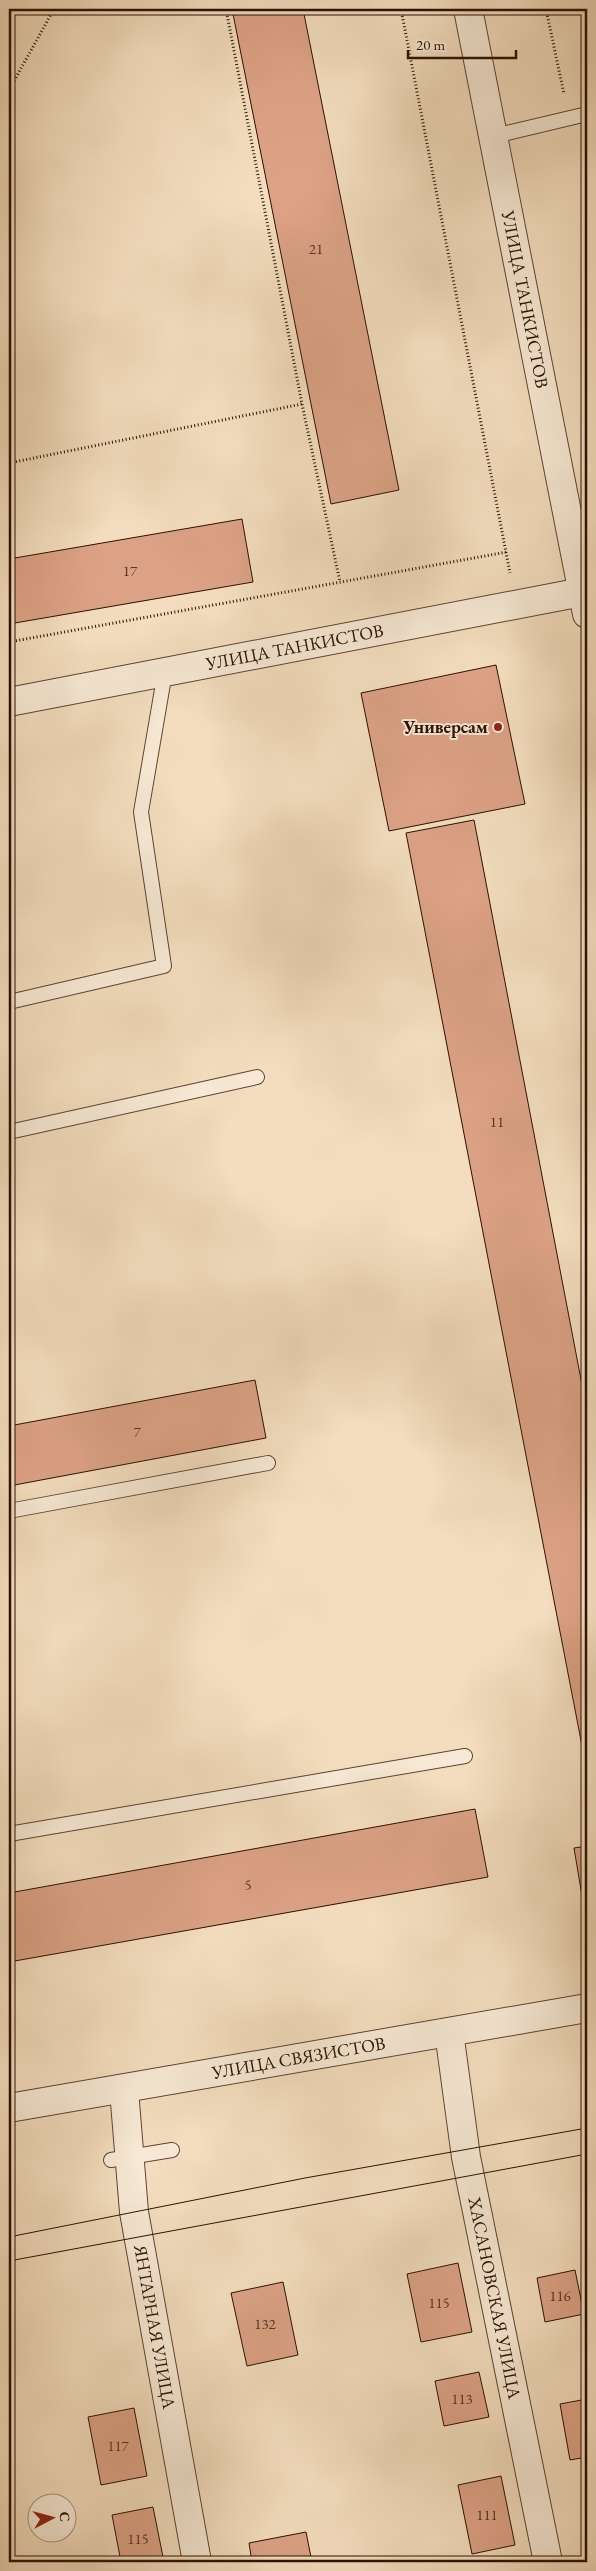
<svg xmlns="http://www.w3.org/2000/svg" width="596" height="2571" viewBox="0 0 596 2571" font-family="'EB Garamond',serif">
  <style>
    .building { fill: #dca286; stroke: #2c1002 }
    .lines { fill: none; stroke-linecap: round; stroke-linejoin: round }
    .service-casing { stroke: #5e4331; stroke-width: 16 }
    .minor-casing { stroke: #5e4331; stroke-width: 30 }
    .tertiary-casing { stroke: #5e4331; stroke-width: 30 }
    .path { stroke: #2c1002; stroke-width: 3; stroke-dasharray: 1 2.5; stroke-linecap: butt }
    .service { stroke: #f7e9d5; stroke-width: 14 }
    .minor { stroke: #f7e9d5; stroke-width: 28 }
    .tertiary { stroke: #f7e9d5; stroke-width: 28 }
    .tram { stroke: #2c1002; stroke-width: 1 }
    .poi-dot { fill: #8f2418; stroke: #f7e9d5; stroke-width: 2 }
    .labels { text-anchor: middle; stroke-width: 4; stroke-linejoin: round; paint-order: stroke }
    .number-label { font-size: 15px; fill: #583423 }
    .street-label { font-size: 18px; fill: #2c1002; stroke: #f7e9d5 }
    .poi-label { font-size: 18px; font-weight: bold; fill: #2c1002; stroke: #f7e9d5; text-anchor: end }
  </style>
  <rect width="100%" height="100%" fill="#f3ddbe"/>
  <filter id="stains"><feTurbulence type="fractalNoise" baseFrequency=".004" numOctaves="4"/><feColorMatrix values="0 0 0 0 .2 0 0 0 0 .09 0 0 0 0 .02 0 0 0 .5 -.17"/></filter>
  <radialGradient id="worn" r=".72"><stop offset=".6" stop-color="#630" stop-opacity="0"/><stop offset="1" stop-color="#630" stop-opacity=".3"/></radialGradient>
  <path class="building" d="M232,9H303L399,490L331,504Z
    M242,519L253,582L9,624V559Z
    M496,665L525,804L389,831L361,693Z
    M474,820L587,1411V1750L583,1751L406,833Z
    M255,1380L266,1438L9,1486V1426Z
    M475,1809L488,1877L9,1962V1893Z
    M587,1846V1901L583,1902L574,1848Z
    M458,2263L472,2332L421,2342L407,2274Z
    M575,2270L584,2314L545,2322L537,2278Z
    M283,2282L298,2355L247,2366L231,2293Z
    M479,2372L489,2417L444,2426L435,2381Z
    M587,2399V2457L570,2460L560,2404Z
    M134,2408L147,2476L101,2485L88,2417Z
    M501,2476L515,2545L472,2554L458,2485Z
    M153,2507L164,2562H121L112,2515Z
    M306,2532L312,2562H252L249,2543Z"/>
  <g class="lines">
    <g class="service-casing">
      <path id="service" d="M494,136L587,114
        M9,1002L164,966L141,812L165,672
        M9,1132L257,1077
        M9,1511L268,1463
        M9,1834L465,1756
        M111,2160L172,2150"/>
    </g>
    <g class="minor-casing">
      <g id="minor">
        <path id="s1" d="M468,9L587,614"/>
        <path id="s2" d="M9,702L582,592"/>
        <path id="s3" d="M449,2032L466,2157L548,2562"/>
        <path id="s4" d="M124,2090L134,2212L197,2562"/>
      </g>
    </g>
    <g class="tertiary-casing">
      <g id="tertiary">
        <path id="s5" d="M9,2108L587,2008"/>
      </g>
    </g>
    <path class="path" d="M226,9L302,404L340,582
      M401,9L510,573
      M546,9L564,94
      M9,90L54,9
      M9,463L302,404
      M9,642L507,552"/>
    <use href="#service" class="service"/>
    <use href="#minor" class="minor"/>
    <use href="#tertiary" class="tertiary"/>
    <path class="tram" d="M9,2237L305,2178L587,2128
      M9,2261L587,2154"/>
  </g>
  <circle class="poi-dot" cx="498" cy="727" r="5"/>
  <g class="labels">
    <g class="number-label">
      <text x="316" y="254">21</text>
      <text x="130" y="576">17</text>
      <text x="497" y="1127">11</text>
      <text x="137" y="1437">7</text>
      <text x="248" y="1890">5</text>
      <text x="560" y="2301">116</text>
      <text x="439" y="2308">115</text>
      <text x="265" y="2329">132</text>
      <text x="462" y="2404">113</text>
      <text x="118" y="2451">117</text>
      <text x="487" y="2520">111</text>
      <text x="138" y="2544">115</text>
    </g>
    <g class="street-label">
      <text dy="6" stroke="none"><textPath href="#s1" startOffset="296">УЛИЦА ТАНКИСТОВ</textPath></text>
      <text dy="6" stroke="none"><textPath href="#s2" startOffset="291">УЛИЦА ТАНКИСТОВ</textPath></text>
      <text dy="6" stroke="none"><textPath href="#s5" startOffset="294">УЛИЦА СВЯЗИСТОВ</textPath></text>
      <text dy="6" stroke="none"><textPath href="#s3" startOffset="270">ХАСАНОВСКАЯ УЛИЦА</textPath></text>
      <text dy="6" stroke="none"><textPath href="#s4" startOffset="239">ЯНТАРНАЯ УЛИЦА</textPath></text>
    </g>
    <g class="poi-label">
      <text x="488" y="733">Универсам</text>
    </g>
  </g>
  <rect width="596" height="2571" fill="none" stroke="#f3ddbe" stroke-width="30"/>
  <rect x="10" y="10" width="576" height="2551" fill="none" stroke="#2c1002" stroke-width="2.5"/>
  <rect x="15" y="15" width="566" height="2541" fill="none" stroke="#2c1002"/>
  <g transform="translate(52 2518) rotate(84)"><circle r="24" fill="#f7e9d5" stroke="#a69281"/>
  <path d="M0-4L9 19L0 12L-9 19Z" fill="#8f2418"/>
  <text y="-8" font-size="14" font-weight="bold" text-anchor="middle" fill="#2c1002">С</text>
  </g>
  <path d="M408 50v8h108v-8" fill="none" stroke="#2c1002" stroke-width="2.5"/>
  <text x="416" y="50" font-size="15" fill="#2c1002" stroke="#f7e9d5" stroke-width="4" paint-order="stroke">20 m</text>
  <rect width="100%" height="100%" filter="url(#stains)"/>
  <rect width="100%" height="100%" fill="url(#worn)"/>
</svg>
